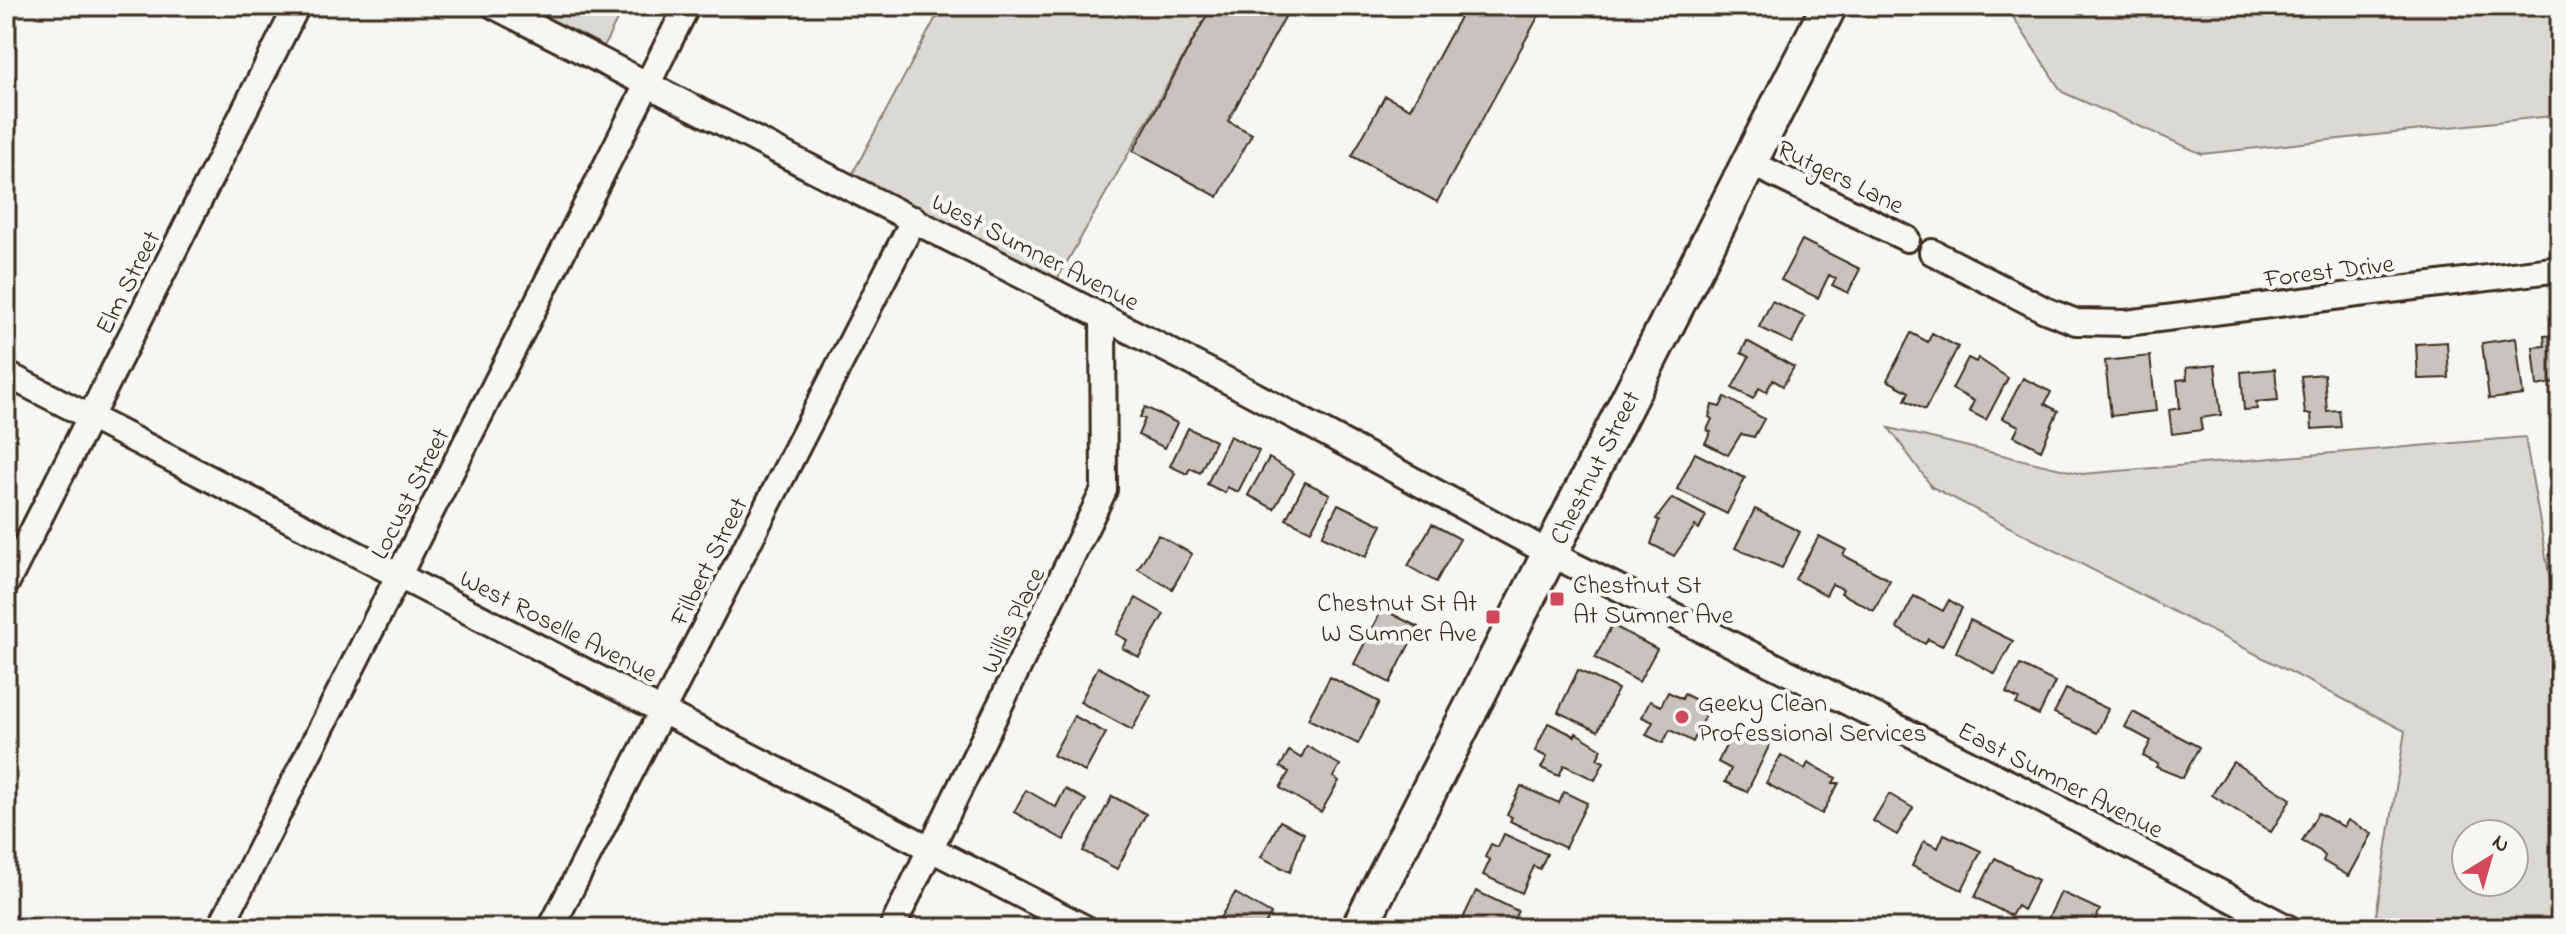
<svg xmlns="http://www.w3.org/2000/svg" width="2566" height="934" viewBox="0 0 2566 934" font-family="'Indie Flower',sans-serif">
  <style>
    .green { fill: #dad9d3; stroke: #8a8278; stroke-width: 2; fill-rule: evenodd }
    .building { fill: #c8c3be; stroke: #3b2a1e; stroke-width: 2 }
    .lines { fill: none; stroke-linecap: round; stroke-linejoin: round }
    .street-casing { stroke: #3b2a1e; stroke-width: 30 }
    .secondary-casing { stroke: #3b2a1e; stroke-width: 40 }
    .street { stroke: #f6f6f2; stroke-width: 24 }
    .secondary { stroke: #f6f6f2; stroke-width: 34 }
    .poi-dot { fill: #d1495b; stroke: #f6f6f2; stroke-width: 3 }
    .labels { text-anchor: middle; stroke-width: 8; stroke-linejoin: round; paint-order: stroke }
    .street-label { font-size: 26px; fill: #3b2a1e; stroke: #f6f6f2 }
    .poi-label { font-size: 26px; fill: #3b2a1e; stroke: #f6f6f2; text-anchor: start }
  </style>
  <rect width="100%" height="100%" fill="#f6f6f2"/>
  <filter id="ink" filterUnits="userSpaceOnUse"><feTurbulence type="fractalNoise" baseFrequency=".0125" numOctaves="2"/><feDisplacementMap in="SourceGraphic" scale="16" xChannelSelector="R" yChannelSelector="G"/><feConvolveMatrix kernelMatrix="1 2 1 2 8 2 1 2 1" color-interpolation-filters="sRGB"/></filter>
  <g filter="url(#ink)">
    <path class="green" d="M525,6H624L604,46Z
      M966,6H1212L1054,285L847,184L935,19Z
      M2006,6H2560V115L2202,154L2062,92Z
      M1889,428L2082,474L2525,437L2560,637V928H2374L2405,731L1932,487ZM2466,834H2514V882H2466Z"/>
    <path class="building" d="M1212,6H1291L1228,121L1252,134L1218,197L1133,151Z
      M1466,6H1544L1437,202L1352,156L1385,96L1410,109Z
      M1802,240L1860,269L1848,293L1832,285L1836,279L1829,275L1818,298L1781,280Z
      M1772,301L1805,317L1792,343L1759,327Z
      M1911,333L1928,342L1932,333L1958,347L1925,410L1905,400L1909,392L1887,380Z
      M2560,335V381L2537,386L2533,347L2545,346L2544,336Z
      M2516,338L2523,395L2489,399L2482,343Z
      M1747,341L1794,367L1783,386L1773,380L1766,392L1759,388L1753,399L1732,388L1749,357L1741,353Z
      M2447,342L2449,378L2418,379L2416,344Z
      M2150,356L2156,411L2111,416L2105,361Z
      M1968,358L1976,362L1978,358L2008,378L1986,420L1969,411L1974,401L1952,389Z
      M2215,365L2221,415L2200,418L2202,430L2172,434L2169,410L2180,408L2177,380L2187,379L2186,368Z
      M2275,369L2278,400L2256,402L2257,409L2244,410L2241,372Z
      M2324,374L2327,411L2339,410L2341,427L2312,429L2311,414H2305L2301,376Z
      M2023,378L2051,392L2045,404L2058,411L2041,450L2014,436L2019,426L2002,418Z
      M1725,397L1764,419L1754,437L1741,434L1728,455L1705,443L1711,432L1707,430L1712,419L1709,417L1712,405L1720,407Z
      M1145,407L1177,423L1165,448L1138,435L1145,419L1140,417Z
      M1188,428L1215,441L1200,473L1190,468L1187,474L1170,466Z
      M1230,436L1259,451L1238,492L1227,487L1225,493L1207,484Z
      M1695,453L1745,478L1727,514L1677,489Z
      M1269,458L1294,473L1274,509L1248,495Z
      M1305,482L1330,494L1311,531L1286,519Z
      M1672,498L1706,516L1699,529L1695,526L1674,556L1651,544L1659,520L1656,519Z
      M1338,504L1382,525L1366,557L1322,536Z
      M1755,509L1800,532L1782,568L1735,548Z
      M1432,524L1460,539L1436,582L1408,566Z
      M1158,535L1192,554L1172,589L1138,569Z
      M1819,536L1846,550L1843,555L1890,580L1874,611L1841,593L1843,589L1832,584L1826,595L1795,579Z
      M1914,596L1943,611L1949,600L1962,608L1942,646L1928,639L1925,644L1897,628Z
      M1136,598L1164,614L1139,657L1122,648L1127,640L1116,634Z
      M1382,609L1418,627L1390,683L1354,664Z
      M1970,620L2013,641L1995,674L1956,652Z
      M1612,625L1657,649L1639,682L1595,658Z
      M2020,665L2055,682L2039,715L2016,704L2019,699L2006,693Z
      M1098,667L1151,695L1132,730L1080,702Z
      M1578,670L1618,689L1598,731L1558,712Z
      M1330,677L1379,702L1358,744L1308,719Z
      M2066,689L2108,709L2097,733L2054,713Z
      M1668,692L1682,699L1684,694L1710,707L1693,742L1670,730L1663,743L1646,735L1653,722L1642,717L1650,701L1661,706Z
      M2133,712L2199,747L2183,778L2156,767L2158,764L2143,756L2151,741L2125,727Z
      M1074,716L1106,733L1085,772L1053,755Z
      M1548,723L1575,736L1576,733L1602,749L1597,759L1604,762L1595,780L1564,765L1559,776L1541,768L1547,757L1535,751Z
      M1735,727L1770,744L1747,792L1725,782L1731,769L1718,762Z
      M1307,746L1340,765L1333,777L1339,781L1321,812L1280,788L1289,772L1280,767L1289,751L1301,758Z
      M1781,755L1805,769L1808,763L1836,778L1833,783H1839L1822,814L1766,783Z
      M2233,762L2291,799L2271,832L2212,795Z
      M1521,786L1559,803L1564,792L1587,803L1565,848L1510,821L1512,817L1507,815Z
      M1065,789L1086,800L1064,840L1014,812L1026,790L1056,807Z
      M1889,794L1913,808L1897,835L1873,821Z
      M1112,796L1146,814L1117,869L1083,851Z
      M2318,813L2344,827L2348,820L2372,834L2349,876L2323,861L2325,856L2320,851L2302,841Z
      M1280,821L1304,833L1290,872L1261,857Z
      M1504,834L1547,854L1540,869L1534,866L1522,893L1483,875L1490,860L1485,857L1491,844L1498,847Z
      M1944,834L1981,851L1962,890L1912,866L1924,841L1938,848Z
      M1995,858L2038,880L2023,910L2017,906L2011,916L1975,897Z
      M1476,891L1518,911L1511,925L1505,922L1503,928L1459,927Z
      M2061,892L2100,910L2092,928H2057L2046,923Z
      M1235,893L1271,914L1263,928H1225L1217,923Z"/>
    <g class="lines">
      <g class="street-casing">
        <path id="street" d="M494,6L1238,386L1549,553L2015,786L2288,928
          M1751,163L1907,239
          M1932,252L2045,310L2076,322L2126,323L2560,269
          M6,374L1085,928
          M6,584L297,6
          M220,928L687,6
          M551,928L914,219
          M892,928L1104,490L1103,316"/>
      </g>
      <g class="secondary-casing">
        <path id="secondary" d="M1359,928L1829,6"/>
      </g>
      <use href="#street" class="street"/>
      <use href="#secondary" class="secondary"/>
    </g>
  </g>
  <g class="poi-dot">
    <rect x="1549" y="591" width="16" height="16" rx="4"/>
    <rect x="1485" y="609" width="16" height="16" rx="4"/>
    <circle cx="1682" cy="717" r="8"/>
  </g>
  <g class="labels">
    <g class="street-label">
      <text transform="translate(1841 176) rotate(26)" y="9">Rutgers Lane</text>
      <text transform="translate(1036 251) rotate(27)" y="9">West Sumner Avenue</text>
      <text transform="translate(2329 270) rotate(-7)" y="9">Forest Drive</text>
      <text transform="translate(127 282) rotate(-63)" y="9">Elm Street</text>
      <text transform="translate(1594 467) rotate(-63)" y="9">Chestnut Street</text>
      <text transform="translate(409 493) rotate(-63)" y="9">Locust Street</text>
      <text transform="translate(708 561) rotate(-63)" y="9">Filbert Street</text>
      <text transform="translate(1012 620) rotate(-64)" y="9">Willis Place</text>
      <text transform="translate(559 625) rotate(27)" y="9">West Roselle Avenue</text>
      <text transform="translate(2061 779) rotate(27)" y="9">East Sumner Avenue</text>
    </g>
    <g class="poi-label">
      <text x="1573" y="593">Chestnut St<tspan x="1573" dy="30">At Sumner Ave</tspan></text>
      <text x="1477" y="611" text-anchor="end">Chestnut St At<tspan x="1477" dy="30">W Sumner Ave</tspan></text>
      <text x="1698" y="711">Geeky Clean<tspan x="1698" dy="30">Professional Services</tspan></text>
    </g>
  </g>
  <rect width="2566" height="934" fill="none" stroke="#f6f6f2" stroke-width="32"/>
  <rect x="16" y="16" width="2534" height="902" fill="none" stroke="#3b2a1e" stroke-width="3" filter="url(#ink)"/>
  <g transform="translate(2490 858) rotate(37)"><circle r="38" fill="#f6f6f2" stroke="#aba49d" stroke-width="2"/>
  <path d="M0-6L14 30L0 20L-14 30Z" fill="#d1495b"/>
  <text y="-12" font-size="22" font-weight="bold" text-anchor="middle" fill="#3b2a1e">N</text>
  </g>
</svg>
